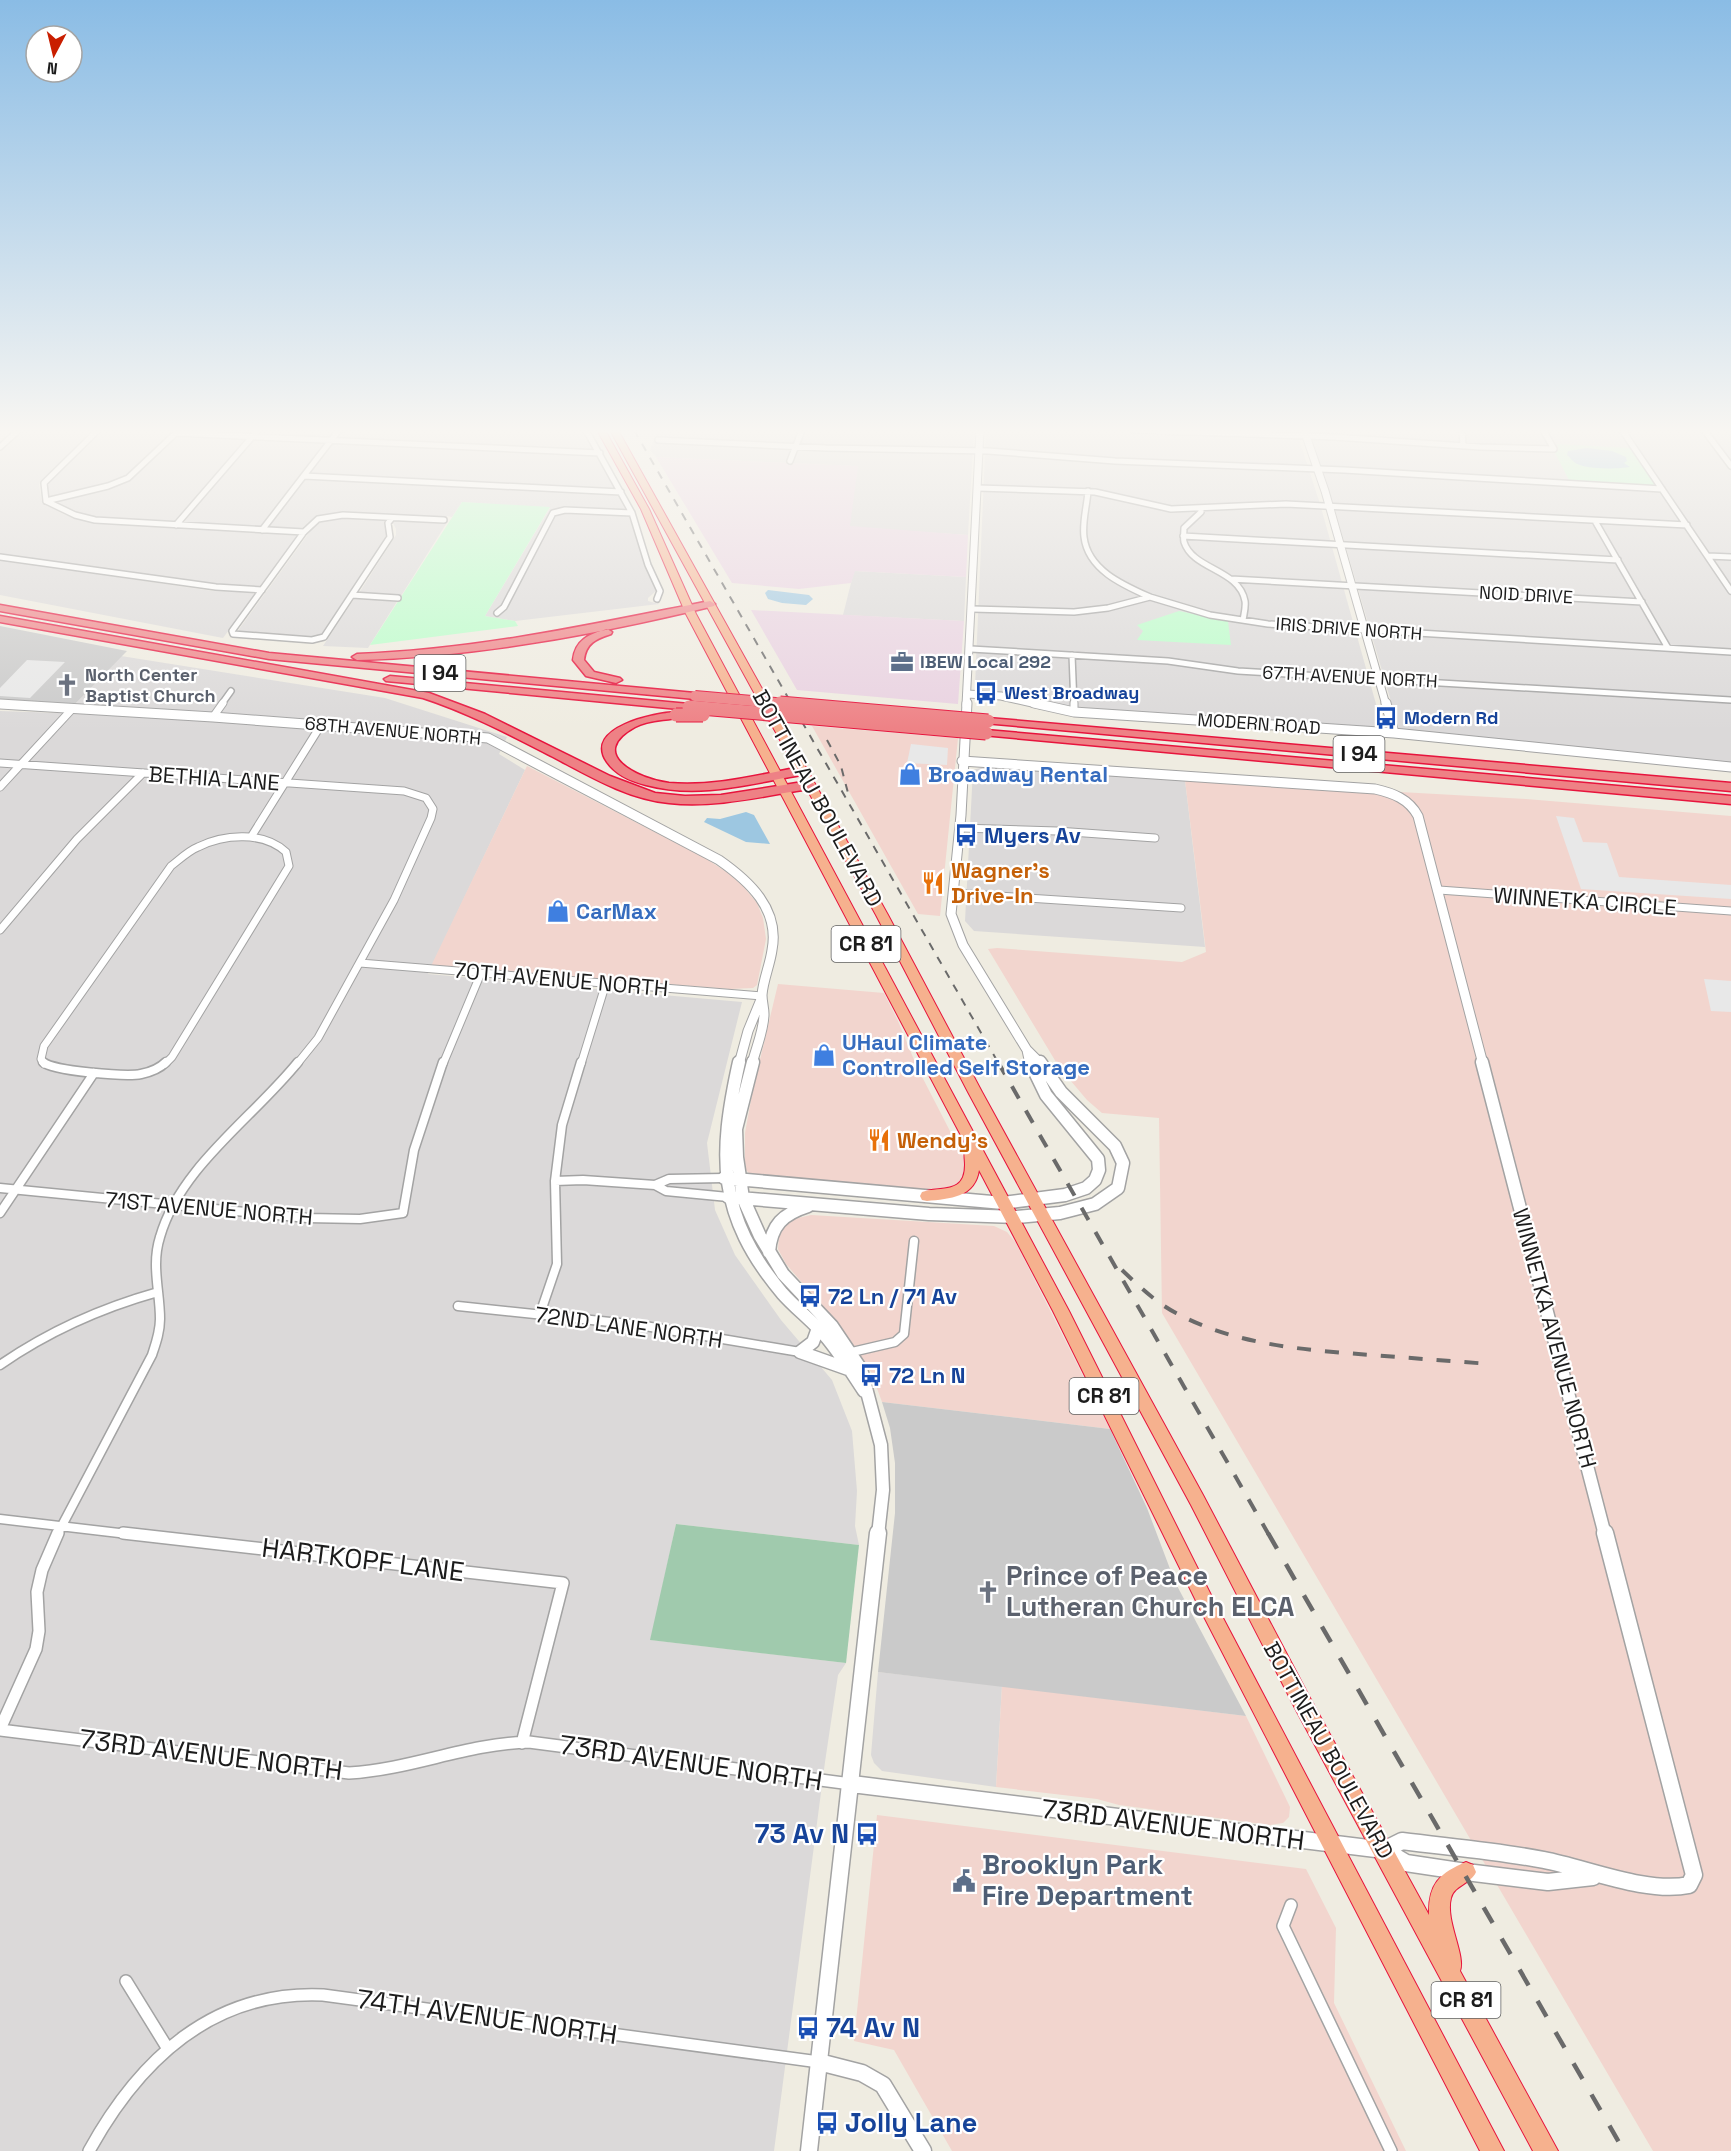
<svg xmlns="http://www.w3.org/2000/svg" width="1731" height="2151" viewBox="0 0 1731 2151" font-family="'Space Grotesk',sans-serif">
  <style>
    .residential { fill: #dbd9d9 }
    .commercial { fill: #f2d5ce }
    .industrial { fill: #e9d2e1 }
    .religious { fill: #cacaca }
    .cemetery { fill: #a0caad }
    .park { fill: #b9fec9 }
    .parking { fill: #e8e8e8 }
    .water { fill: #9dc7e1 }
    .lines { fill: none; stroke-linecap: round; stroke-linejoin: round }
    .minor-far3-casing { stroke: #a3a3a3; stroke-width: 8 }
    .minor-far2-casing { stroke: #a3a3a3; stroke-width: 9 }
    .minor-far1-casing { stroke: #a3a3a3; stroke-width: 11 }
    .minor-casing { stroke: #a3a3a3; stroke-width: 14 }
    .tertiary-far3-casing { stroke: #a3a3a3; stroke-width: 9 }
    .tertiary-far2-casing { stroke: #a3a3a3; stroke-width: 11 }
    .tertiary-far1-casing { stroke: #a3a3a3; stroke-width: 15 }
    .tertiary-casing { stroke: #a3a3a3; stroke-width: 19 }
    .trunk-casing { stroke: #e7143d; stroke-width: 2 }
    .motorway-casing { stroke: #e7143d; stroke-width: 3 }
    .minor-far3 { stroke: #fff; stroke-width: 5 }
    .minor-far2 { stroke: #fff; stroke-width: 7 }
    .minor-far1 { stroke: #fff; stroke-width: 8 }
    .minor { stroke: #fff; stroke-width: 11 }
    .tertiary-far3 { stroke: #fff; stroke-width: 7 }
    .tertiary-far2 { stroke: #fff; stroke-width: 9 }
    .tertiary-far1 { stroke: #fff; stroke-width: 12 }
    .tertiary { stroke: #fff; stroke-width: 16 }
    .trunk { fill: #f6b18e; fill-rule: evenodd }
    .motorway { fill: #ee8185; fill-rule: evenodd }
    .rail-far2 { stroke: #6a6a6a; stroke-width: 2; stroke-dasharray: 8 8; stroke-linecap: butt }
    .rail-far1 { stroke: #6a6a6a; stroke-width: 4; stroke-dasharray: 14 14; stroke-linecap: butt }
    .rail { stroke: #6a6a6a; stroke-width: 4.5; stroke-dasharray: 18 18; stroke-linecap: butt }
    .motorway-bridge-far1-casing { stroke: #e7143d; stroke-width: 12; stroke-linecap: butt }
    .motorway-bridge-casing { stroke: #e7143d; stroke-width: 15; stroke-linecap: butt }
    .motorway-bridge-far1 { stroke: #ee8185; stroke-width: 10 }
    .motorway-bridge { stroke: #ee8185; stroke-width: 13 }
    .labels { text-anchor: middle; stroke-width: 4.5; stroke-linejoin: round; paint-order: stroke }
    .far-street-label { font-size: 18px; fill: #1c1c1c; stroke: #fff }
    .far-service-label { font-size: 18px; font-weight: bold; fill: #4e5e75; stroke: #fff; text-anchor: start }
    .far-worship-label { font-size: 18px; font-weight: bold; fill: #5b616d; stroke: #fff; text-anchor: start }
    .far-transit-label { font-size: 18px; font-weight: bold; fill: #164399; stroke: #fff; text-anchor: start }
    .shield { fill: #fff; stroke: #606060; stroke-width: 1.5 }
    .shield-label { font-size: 21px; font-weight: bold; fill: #1c1c1c }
    .shop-label { font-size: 22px; font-weight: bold; fill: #366cbe; stroke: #fff; text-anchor: start }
    .street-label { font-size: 22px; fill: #1c1c1c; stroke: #fff }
    .transit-label { font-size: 22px; font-weight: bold; fill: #164399; stroke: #fff; text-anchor: start }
    .food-label { font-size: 22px; font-weight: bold; fill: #c56008; stroke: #fff; text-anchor: start }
    .near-street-label { font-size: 27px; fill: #1c1c1c; stroke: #fff }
    .near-worship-label { font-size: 27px; font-weight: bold; fill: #5b616d; stroke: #fff; text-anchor: start }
    .near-transit-label { font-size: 27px; font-weight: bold; fill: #164399; stroke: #fff; text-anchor: start }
    .near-service-label { font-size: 27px; font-weight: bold; fill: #4e5e75; stroke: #fff; text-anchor: start }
  </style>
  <rect width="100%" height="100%" fill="#efece1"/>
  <path class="residential" d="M25,430L93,432L39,484L42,503L65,515L94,522L299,535L259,587L219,585L0,554V452Z
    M102,430H175L130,475L110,484L49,497L47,483Z
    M262,430H336L330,438L259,435Z
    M343,430H583L594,449L586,451L337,438Z
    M658,430H974L968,535L849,527L857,466L656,457L650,450Z
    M986,430H1296L1320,504L1383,729L1084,710L977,690L975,686Z
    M1308,430H1731V764L1399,729L1335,510Z
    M179,435L247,439L175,522L102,519L77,514L53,502L116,486L134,477Z
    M254,439L327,442L261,526L183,523Z
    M337,442L595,455L599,456L615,488L610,490L310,474L333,443Z
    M305,478L618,494L637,535L645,568L657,590L648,598V601L659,604L515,621L485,616L550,508L462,502L452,517L447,516L445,519L322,516L309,522L301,529L268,528Z
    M339,517L386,520L384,524L387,532L386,537L321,635L316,637L237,632L314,526L319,522Z
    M395,521L444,522L443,524H446L401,596L359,593L396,535V529L393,523Z
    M0,560L213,591L252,592L255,595L223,638L0,595Z
    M854,571L966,577L964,621L843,615Z
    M358,598L398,600L368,648L323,646L354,599Z
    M121,656L385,698L507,737L499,754L525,770L428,974L742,1002L707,1143L715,1210L735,1255L781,1320L832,1380L852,1431L857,1491L855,1526L859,1545L676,1524L651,1640L846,1663L838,1675L825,1762L774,2151H0V711L60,713L74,705Z
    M983,767L1185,780L1205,947L974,931L965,921L973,770Z
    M878,1672L1002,1686L996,1787L882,1771L874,1763L871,1755Z"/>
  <path class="commercial" d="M812,726L958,738L940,916L918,914Z
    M527,766L705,858L728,873L743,886L757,903L763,918L766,939L757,985L753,988L730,989L431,966Z
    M1185,780L1526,799L1731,816V2151H1653L1162,1313L1159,1118L1102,1113L1087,1100L1059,1067L988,949L997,948L1182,962L1206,952Z
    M778,984L884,993L898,1021L917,1067L968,1166L961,1185L936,1191L751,1175L746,1170L745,1161V1133L753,1089Z
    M811,1215L994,1226L1007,1232L1016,1243L1110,1429L882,1402L871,1372L846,1334L786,1264L778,1249L779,1236L783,1226L790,1220Z
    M1002,1686L1246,1716L1290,1807L1289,1817L1283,1823L1270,1825L1119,1805L1097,1799L996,1787Z
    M877,1815L1306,1869L1336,1928L1334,2003L1406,2151H952L894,2050L854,2041Z"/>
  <path class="industrial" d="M656,457L858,466L850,526L968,535L966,577L855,571L851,583L799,589L732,583Z
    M751,610L964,621L958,704L797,690Z"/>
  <path class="religious" d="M0,626L127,651L74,705L0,702Z
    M882,1402L1110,1429L1147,1508L1175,1582L1246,1716L878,1672L895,1513V1463L890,1428Z"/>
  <path class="cemetery" d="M676,1524L859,1545L846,1663L650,1640Z"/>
  <path class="park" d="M1557,444L1630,448L1657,487L1570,482L1554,451L1559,450Z
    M462,502L550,507L485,616L515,621L518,626L370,645Z
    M1179,611L1228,621L1231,645L1137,640L1143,631L1137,625Z"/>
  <path class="parking" d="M27,660L65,662L30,698L0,696V688Z
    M911,744L948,748L947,765L907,763Z
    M1556,816L1574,818L1583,842L1607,843L1619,877L1731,885V899L1581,889Z
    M1704,979L1731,981V1012L1711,1011Z"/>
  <path class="water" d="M1587,448L1612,451L1626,457L1627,461L1624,463L1630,467C1617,469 1584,470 1574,462C1571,460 1570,457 1567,455L1568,451Z
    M768,590L809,595L813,599L806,605L782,603L768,599L765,593Z
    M746,812L754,815L770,844L746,842L704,822L707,818L720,819Z"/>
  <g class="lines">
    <g class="minor-far3-casing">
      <path id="minor-far3" d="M586,430L632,513L648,565L660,591L657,599
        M1133,430L1334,437L1480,447L1554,449L1543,430
        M1462,430L1463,446
        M1622,430L1731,591
        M1704,430L1731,466
        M176,433L600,453
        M658,440L826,448L988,451L1115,461L1344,470L1662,489
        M0,447L19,430
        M790,461L802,430
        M304,476L621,492
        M978,488L1095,492L1171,509L1286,504L1687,525
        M1088,491C1087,506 1082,522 1084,537C1088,570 1123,585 1150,597
        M46,501L75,515L95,520L304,532
        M46,501L108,486L128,478L178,431
        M46,501L44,483L98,430
        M1201,508V512L1184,528C1184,532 1183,538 1184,542C1193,570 1239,569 1245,601C1246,607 1244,614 1243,620
        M392,518L388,523L390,537L324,637L312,640L233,634L232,631L304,532L318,519L343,515L444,520
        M1595,521L1668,648
        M176,525L258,430
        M262,530L339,430
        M1183,536L1618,560
        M1708,556L1731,557
        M0,557L216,587L262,590
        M1231,579L1642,602
        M352,595L398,598
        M972,609L1074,612L1108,608L1150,597L1210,615L1268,624L1731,652
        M497,613L504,607L553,513L565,510L632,513
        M971,649L1168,661L1238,671L1731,700
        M1072,655L1074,705
        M221,705L231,691"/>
    </g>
    <g class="minor-far2-casing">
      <path id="minor-far2" d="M1074,703V712
        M213,717L223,703
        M0,763L404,791L426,798L433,809L431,818L394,900L318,1038L297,1064
        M0,787L73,708
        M960,828L1057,831L1155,838
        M251,837L321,725
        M1439,890L1731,911
        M953,893L1181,908
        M0,930L77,839L143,773
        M360,963L762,996
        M44,1064L41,1059L44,1046L171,866C179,860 188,851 198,847C224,834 263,831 286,852L289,866L172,1057L165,1064
        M443,1064L481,973
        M581,1064L606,983"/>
    </g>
    <g class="minor-far1-casing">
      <path id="minor-far1" d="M43,1062C52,1071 127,1077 141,1074C151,1072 159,1069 166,1062
        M555,1181L583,1180L655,1185L666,1191L728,1197
        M655,1185L669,1179L724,1178
        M0,1188L307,1218L360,1219L403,1213L414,1150L443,1062
        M0,1213L94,1073
        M458,1306L639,1325L800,1352
        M540,1314L557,1264L555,1181L562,1125L581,1062
        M852,1352L895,1342L904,1334L914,1241
        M0,1365C49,1331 101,1308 158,1292
        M0,1519L136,1535
        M57,1535L152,1355C156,1343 160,1332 160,1319C160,1291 151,1265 160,1237C180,1167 253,1118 298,1062"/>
    </g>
    <g class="minor-casing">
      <path id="minor" d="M123,1533L563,1583L522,1743
        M0,1729L36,1649L39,1631L37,1592L42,1570L58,1533
        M0,1730L349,1773C413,1769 465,1744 529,1742L851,1784
        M1291,1905L1283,1926L1391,2151
        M126,1981L168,2049
        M89,2151C139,2060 213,1990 323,1995L819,2062"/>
    </g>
    <g class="tertiary-far3-casing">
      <path id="tertiary-far3" d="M1304,430L1325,491L1386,705
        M967,694L1001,696L1041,705
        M0,704L12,705
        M966,705L980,430"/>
    </g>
    <g class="tertiary-far2-casing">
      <path id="tertiary-far2" d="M967,703L961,815L951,914L963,945L1027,1050L1041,1064
        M1034,703L1074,712L1394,733L1731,767
        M1386,703L1394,733
        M0,704L213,717L488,738L719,860C749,881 780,909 772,950C770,965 763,980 762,995C762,1002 764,1008 764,1014C764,1030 756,1048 752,1064
        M962,761L1375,789C1393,793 1409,799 1418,816L1483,1064
        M1027,1050L1030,1064
        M739,1064L748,1031L762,997"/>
    </g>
    <g class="tertiary-far1-casing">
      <path id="tertiary-far1" d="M739,1062C718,1157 717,1215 782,1293C796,1309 814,1322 827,1338C841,1355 852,1373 864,1391
        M753,1062L736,1129L737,1157L743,1198L760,1236L783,1274L832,1326L861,1369L881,1445L883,1490L878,1535
        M1482,1062L1605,1535
        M724,1178L1003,1203L1065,1195L1086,1188L1095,1180L1099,1170L1098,1159L1046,1095L1030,1062
        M728,1197L929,1214L1017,1217L1060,1213L1095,1204L1118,1188L1123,1163L1115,1146L1061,1092L1040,1062
        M769,1252C771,1225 783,1214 808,1206
        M800,1352L848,1369
        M800,1352L813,1342L818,1328"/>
    </g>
    <g class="tertiary-casing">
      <path id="tertiary" d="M852,1784L1384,1850L1406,1863L1466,1872L1548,1882L1593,1877
        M1384,1850L1402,1841C1449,1847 1498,1851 1544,1860C1586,1868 1647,1894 1689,1885L1694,1875L1605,1533
        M819,2062L862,2073L883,2085L923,2151
        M809,2151L878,1533"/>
    </g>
    <g class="trunk-casing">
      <path id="trunk" d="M597,430H605L649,509L696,614L1069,1311L1213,1599L1504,2151H1480L1201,1611L1053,1311L979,1170C975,1197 950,1199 927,1201L922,1200L920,1196L922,1192C942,1186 965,1194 965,1165C965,1158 963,1152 966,1145L686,614L641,509Z
        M610,430H618L888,915L982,1092L1203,1495L1310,1698L1429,1915C1428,1885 1439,1873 1466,1862L1473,1865L1476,1872C1471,1884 1454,1885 1451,1898C1445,1921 1466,1955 1460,1971L1558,2151H1533L1296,1710L1191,1505L968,1092L876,915Z"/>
    </g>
    <g class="motorway-casing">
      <path id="motorway" d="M710,601L715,604L714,606C598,634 476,657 357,660L352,657L357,654C477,650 593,624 710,601Z
        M0,605L269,653L695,693L701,696L695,699L269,659L0,611Z
        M0,616L429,693L485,714L610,776L655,793L685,796L721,795L809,781L815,785L809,789C763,796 716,808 669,803C628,799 591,777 555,758C512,736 469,713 423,698L0,622Z
        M607,629L612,632L611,634C596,639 586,643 584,660L594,672L620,678L622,680L616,683L586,676L573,660C575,640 589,634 607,629Z
        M390,676L689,704L695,707L689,710L386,681L384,679Z
        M676,712L682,715L680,717C665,721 650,719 635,727C586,754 638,779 669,783C714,787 757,775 801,767L807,771L801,775C749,784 698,799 646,785C630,781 616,775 607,762C583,727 656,713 676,712Z
        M988,718L1731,783V791L984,723L982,721Z
        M986,730L1731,796V804L982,735V731Z"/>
    </g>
    <use href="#minor-far3" class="minor-far3"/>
    <use href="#minor-far2" class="minor-far2"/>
    <use href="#minor-far1" class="minor-far1"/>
    <use href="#minor" class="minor"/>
    <use href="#tertiary-far3" class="tertiary-far3"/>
    <use href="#tertiary-far2" class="tertiary-far2"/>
    <use href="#tertiary-far1" class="tertiary-far1"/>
    <use href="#tertiary" class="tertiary"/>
    <use href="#trunk" class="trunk"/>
    <use href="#motorway" class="motorway"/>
    <path class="rail-far2" d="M634,430L999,1064
      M827,740L841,766L848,793"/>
    <path class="rail-far1" d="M998,1062L1269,1535
      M1122,1270C1139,1286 1155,1302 1176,1313C1235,1345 1305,1350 1371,1355C1411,1358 1450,1361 1490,1364"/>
    <path class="rail" d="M1268,1533L1624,2151"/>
    <g class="motorway-bridge-far1-casing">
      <path id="motorway-bridge-far1" d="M695,696L798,705"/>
    </g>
    <g class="motorway-bridge-casing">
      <path id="motorway-bridge" d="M780,703L988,721
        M689,707L986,733
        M676,715H703"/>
    </g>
    <use href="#motorway-bridge-far1" class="motorway-bridge-far1"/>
    <use href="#motorway-bridge" class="motorway-bridge"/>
  </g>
  <linearGradient id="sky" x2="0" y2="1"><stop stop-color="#8abce5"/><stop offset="0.59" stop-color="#f8f6f2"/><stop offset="1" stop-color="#f8f6f2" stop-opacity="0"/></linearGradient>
  <rect width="1731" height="731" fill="url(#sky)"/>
  <defs>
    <g id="office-bare" transform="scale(1.8)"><path d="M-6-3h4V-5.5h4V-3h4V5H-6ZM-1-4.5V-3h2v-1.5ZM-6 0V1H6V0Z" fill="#5c6f8a" stroke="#fff" stroke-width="2.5" paint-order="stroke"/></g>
    <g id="church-bare" transform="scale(1.8)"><path d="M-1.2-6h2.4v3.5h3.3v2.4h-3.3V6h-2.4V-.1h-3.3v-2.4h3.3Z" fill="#6b7280" stroke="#fff" stroke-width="2.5" paint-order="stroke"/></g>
    <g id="bus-bare" transform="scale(1.8)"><path d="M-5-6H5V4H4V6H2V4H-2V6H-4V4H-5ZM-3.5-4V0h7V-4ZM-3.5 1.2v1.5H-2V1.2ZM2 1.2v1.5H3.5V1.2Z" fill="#1a4fb4" stroke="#fff" stroke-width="2.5" paint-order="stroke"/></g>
    <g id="shop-bare" transform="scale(1.8)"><path d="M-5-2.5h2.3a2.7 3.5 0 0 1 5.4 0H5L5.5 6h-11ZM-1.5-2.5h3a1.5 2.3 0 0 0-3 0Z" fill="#3f7fe0" stroke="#fff" stroke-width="2.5" paint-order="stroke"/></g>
    <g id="restaurant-bare" transform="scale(1.8)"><path d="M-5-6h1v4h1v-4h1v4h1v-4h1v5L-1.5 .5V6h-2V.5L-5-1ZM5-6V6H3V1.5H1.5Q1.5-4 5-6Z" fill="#e8710a" stroke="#fff" stroke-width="2.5" paint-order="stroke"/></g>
    <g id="civic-bare" transform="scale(1.8)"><path d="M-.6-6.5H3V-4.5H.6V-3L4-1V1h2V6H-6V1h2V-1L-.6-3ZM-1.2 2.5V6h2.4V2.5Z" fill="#5c6f8a" stroke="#fff" stroke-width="2.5" paint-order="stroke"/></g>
  </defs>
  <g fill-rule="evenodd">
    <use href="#office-bare" x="902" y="662"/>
    <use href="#church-bare" x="67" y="685"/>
    <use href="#bus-bare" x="986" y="693"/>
    <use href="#bus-bare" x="1386" y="718"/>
    <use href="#shop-bare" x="910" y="774"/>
    <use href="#bus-bare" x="966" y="835"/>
    <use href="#restaurant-bare" x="933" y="883"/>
    <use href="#shop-bare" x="558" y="911"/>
    <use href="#shop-bare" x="824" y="1055"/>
    <use href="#restaurant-bare" x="879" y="1140"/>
    <use href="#bus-bare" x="810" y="1296"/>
    <use href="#bus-bare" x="871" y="1375"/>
    <use href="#church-bare" x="988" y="1592"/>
    <use href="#bus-bare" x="867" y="1834"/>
    <use href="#civic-bare" x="964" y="1881"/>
    <use href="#bus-bare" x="808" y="2028"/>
    <use href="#bus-bare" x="827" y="2123"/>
  </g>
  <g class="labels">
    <g class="far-street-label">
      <text transform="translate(1526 595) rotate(3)" y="6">NOID DRIVE</text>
      <text transform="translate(1349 629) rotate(4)" y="6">IRIS DRIVE NORTH</text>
      <text transform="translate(1350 677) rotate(3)" y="6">67TH AVENUE NORTH</text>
      <text transform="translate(1259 724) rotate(4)" y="6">MODERN ROAD</text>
      <text transform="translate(393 731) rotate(5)" y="6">68TH AVENUE NORTH</text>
    </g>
    <g class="far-service-label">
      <text x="920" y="668">IBEW Local 292</text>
    </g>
    <g class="far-worship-label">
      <text x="85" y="681">North Center<tspan x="85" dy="21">Baptist Church</tspan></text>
    </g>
    <g class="far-transit-label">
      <text x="1004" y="699">West Broadway</text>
      <text x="1404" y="724">Modern Rd</text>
    </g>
    <g class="shield">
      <rect x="414.5" y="655" width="51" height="36" rx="4.5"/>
      <rect x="1333.5" y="736" width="51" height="36" rx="4.5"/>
      <rect x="831.5" y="926" width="69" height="36" rx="4.5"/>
      <rect x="1069.5" y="1378" width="69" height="36" rx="4.5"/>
      <rect x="1431.5" y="1982" width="69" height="36" rx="4.5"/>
    </g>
    <g class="shield-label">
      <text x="440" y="680">I 94</text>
      <text x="1359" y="761">I 94</text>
      <text x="866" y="951">CR 81</text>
      <text x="1104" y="1403">CR 81</text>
      <text x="1466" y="2007">CR 81</text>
    </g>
    <g class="shop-label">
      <text x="928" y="782">Broadway Rental</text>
      <text x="576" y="919">CarMax</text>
      <text x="842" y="1050">UHaul Climate<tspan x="842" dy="25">Controlled Self Storage</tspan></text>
    </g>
    <g class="street-label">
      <text transform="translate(214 778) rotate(4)" y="8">BETHIA LANE</text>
      <text transform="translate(818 798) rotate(61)" y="8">BOTTINEAU BOULEVARD</text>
      <text transform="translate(1585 901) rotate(4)" y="8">WINNETKA CIRCLE</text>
      <text transform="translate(561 979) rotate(5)" y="8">70TH AVENUE NORTH</text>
      <text transform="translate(209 1208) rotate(5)" y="8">71ST AVENUE NORTH</text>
      <text transform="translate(629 1327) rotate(8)" y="8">72ND LANE NORTH</text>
      <text transform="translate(1555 1338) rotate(75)" y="8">WINNETKA AVENUE NORTH</text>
      <text transform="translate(1329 1750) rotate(61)" y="8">BOTTINEAU BOULEVARD</text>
    </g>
    <g class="transit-label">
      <text x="984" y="843">Myers Av</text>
      <text x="828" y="1304">72 Ln / 71 Av</text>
      <text x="889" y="1383">72 Ln N</text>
    </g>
    <g class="food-label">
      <text x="951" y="878">Wagner's<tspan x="951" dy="25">Drive-In</tspan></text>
      <text x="897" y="1148">Wendy's</text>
    </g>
    <g class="near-street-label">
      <text transform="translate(363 1560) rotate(7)" y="9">HARTKOPF LANE</text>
      <text transform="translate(211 1755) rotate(7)" y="9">73RD AVENUE NORTH</text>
      <text transform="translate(691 1763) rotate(8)" y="9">73RD AVENUE NORTH</text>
      <text transform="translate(1173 1825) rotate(7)" y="9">73RD AVENUE NORTH</text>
      <text transform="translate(487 2017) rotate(8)" y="9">74TH AVENUE NORTH</text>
    </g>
    <g class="near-worship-label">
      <text x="1006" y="1585">Prince of Peace<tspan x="1006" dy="31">Lutheran Church ELCA</tspan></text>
    </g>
    <g class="near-transit-label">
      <text x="849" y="1843" text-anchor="end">73 Av N</text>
      <text x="826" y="2037">74 Av N</text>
      <text x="845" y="2132">Jolly Lane</text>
    </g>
    <g class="near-service-label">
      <text x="982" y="1874">Brooklyn Park<tspan x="982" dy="31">Fire Department</tspan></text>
    </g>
  </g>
  <g transform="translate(54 54) rotate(187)"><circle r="28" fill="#ffffff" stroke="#a4a4a4" stroke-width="1.5"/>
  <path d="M0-4.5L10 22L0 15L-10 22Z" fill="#c91e00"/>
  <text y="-9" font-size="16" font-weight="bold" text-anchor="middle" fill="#1c1c1c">N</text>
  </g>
</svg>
